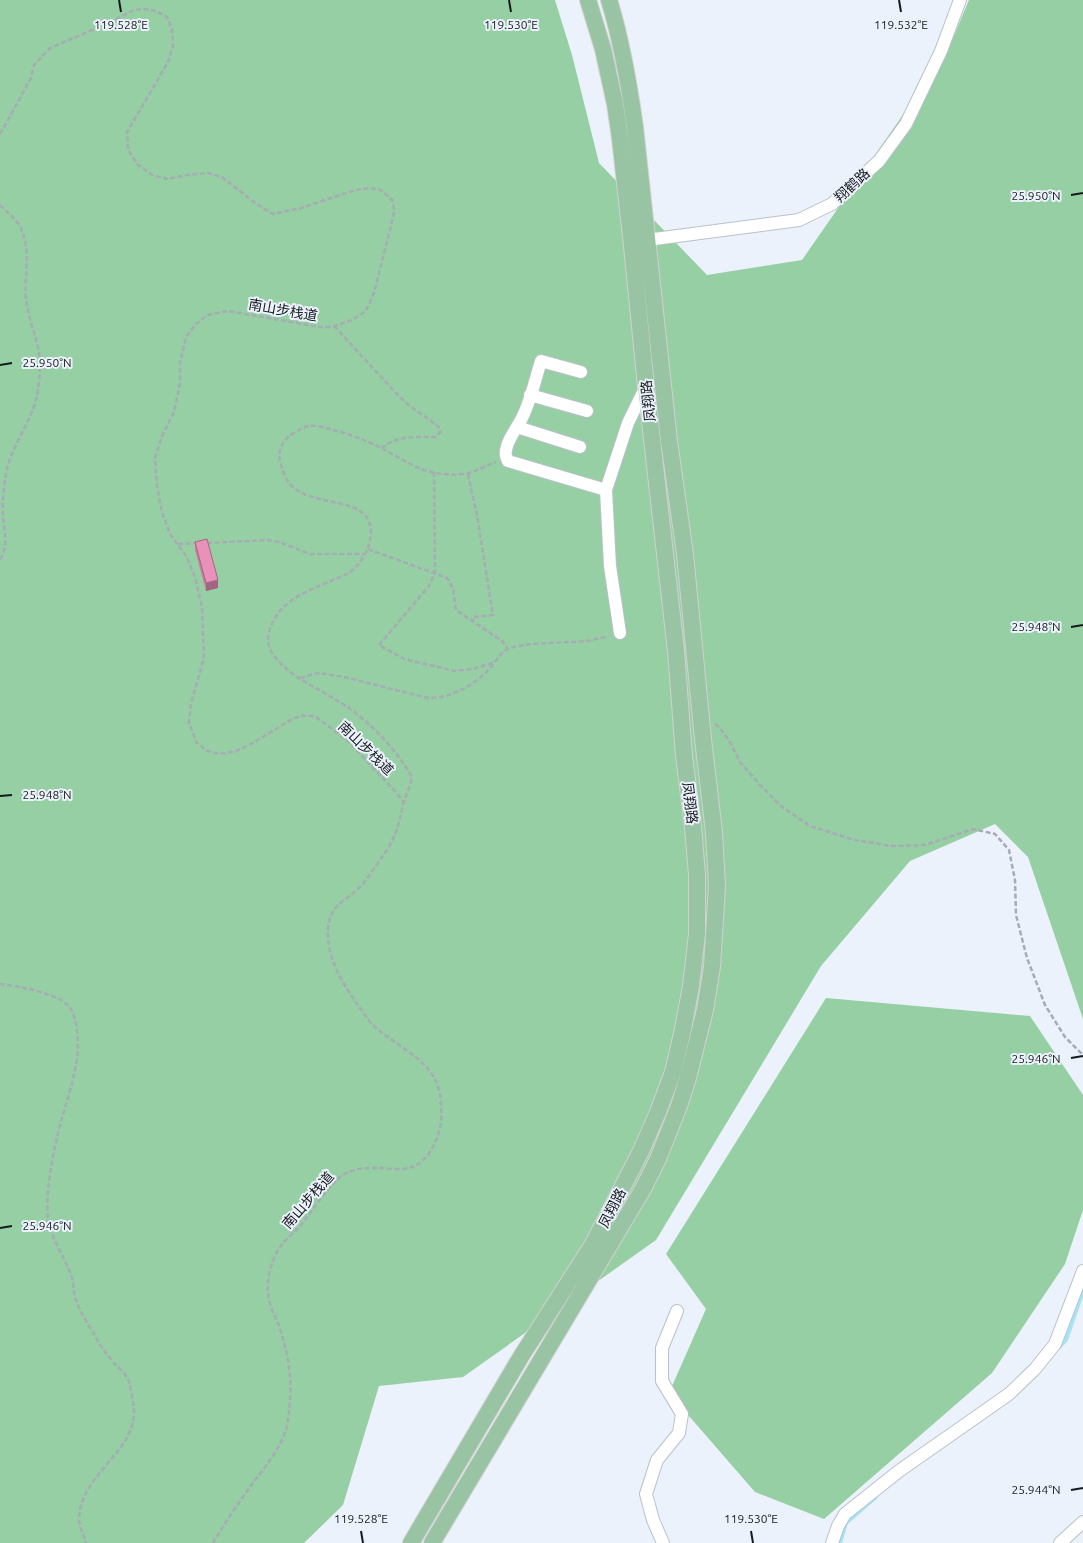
<svg xmlns="http://www.w3.org/2000/svg" width="1083" height="1543" viewBox="0 0 1083 1543" font-family="Ubuntu,'Noto Sans SC',sans-serif">
  <style>
    .green { fill: #95cfa3 }
    .lines { fill: none; stroke-linecap: round; stroke-linejoin: round }
    .stream { stroke: #a6e3f9; stroke-width: 4 }
    .minor-casing { stroke: #bac1c9; stroke-width: 14 }
    .major-casing { stroke: #d1d1d2; stroke-width: 18 }
    .path { stroke: #a6acb3; stroke-width: 2.5; stroke-dasharray: 5 2.5; stroke-linecap: butt }
    .minor { stroke: #fff; stroke-width: 12 }
    .major { stroke: #98c4a4; stroke-width: 16 }
    .wall { fill: #c87e9f }
    .shaded-wall { fill: #a36682 }
    .building { fill: #e992b9; stroke: #a36682 }
    .ticks { fill: none; stroke: #171a1d; stroke-width: 2 }
    .labels { text-anchor: middle; stroke-width: 4; stroke-linejoin: round; paint-order: stroke }
    .street-label { font-size: 14px; fill: #171a1d; stroke: #ebf2fb }
    .ticks-label { font-size: 12px; text-anchor: middle; fill: #171a1d; stroke: #ebf2fb; stroke-width: 4; stroke-linejoin: round; paint-order: stroke }
  </style>
  <rect width="100%" height="100%" fill="#ebf2fb"/>
  <path class="green" d="M0,0H555L572,55L599,163L707,275L802,260L948,50L969,0H1083V1019L1028,857L995,824L910,861L821,966L656,1240L463,1377L379,1386L343,1505L304,1543H0Z
    M826,998L1030,1016L1083,1095V1210L1065,1264L992,1373L824,1519L755,1492L669,1393L706,1309L666,1254Z"/>
  <g class="lines">
    <path class="stream" d="M1058,1348L1066,1340L1083,1291
      M840,1543L846,1523L876,1497"/>
    <g class="minor-casing">
      <path id="minor" d="M647,240L799,220L832,204L879,161L906,124L941,51L960,0
        M581,372L541,361C535,380 531,400 522,418C517,428 510,436 507,446C505,453 505,455 508,461L606,490
        M530,395L587,411
        M517,427L580,447
        M620,633L610,566L606,490L628,423L646,386
        M663,1543L653,1520L646,1494L657,1460L679,1433L682,1414L662,1381V1348L677,1311
        M832,1543L838,1526L845,1514L899,1471L1009,1394L1035,1369L1055,1344L1083,1271
        M1060,1543L1083,1522"/>
    </g>
    <g class="major-casing">
      <path id="major" d="M411,1543L522,1355L593,1244L641,1151L658,1112L673,1072L683,1029L691,986L697,934V875L693,827L684,756L676,651L646,386L632,246L620,138L615,104L603,49L588,0
        M432,1543L643,1189L658,1159L679,1106L688,1078L705,1010L712,967L717,886L714,832L703,739L685,554L669,441L635,127C629,84 622,42 609,0"/>
    </g>
    <path class="path" d="M0,134L31,78L34,65L50,48L109,23L134,10L146,9L156,11L167,17L172,29L173,46L167,64L127,132L128,149L137,164L152,175L168,179L187,175L208,173L222,177L255,203L273,214L301,208L355,190L371,188L381,190L393,201L394,211L391,226L374,293L366,311L352,320L332,327H320L228,311L207,315L195,325L186,337L180,363V384L174,412L162,436L155,458L157,486L162,512L170,534L187,557L195,577L202,607L204,658L191,703L189,723L196,742L207,751L220,754L236,751L253,743L294,718L307,715L316,717L348,741L393,789L404,802
      M0,205C8,214 18,219 22,231C31,252 24,277 26,299C28,315 33,328 37,343C42,363 40,384 35,403C28,427 10,449 6,474C4,487 2,502 3,516C4,531 9,546 0,560
      M334,326L395,392L407,404L438,426L440,432L436,437C416,437 397,435 382,448
      M434,472L435,572L429,586L379,645L404,659L455,671L473,669L495,662
      M468,474L477,515L493,615L473,617V621
      M207,543L267,540L279,542L310,554H365
      M178,544L199,543
      M368,549L447,578L453,588L456,610L502,641L508,649
      M300,678L318,673L344,677L428,698C452,698 475,685 491,667C496,661 500,654 506,650C518,642 569,643 586,641C593,640 601,638 608,636
      M715,724L719,727L730,742L740,762L760,785L781,806L810,826L855,840L892,846L925,845L973,829L995,834L1009,850L1015,880L1016,915L1027,958L1045,1005L1065,1037L1083,1055
      M0,984C17,986 66,994 72,1011C86,1047 72,1083 62,1118C54,1147 45,1189 48,1219C51,1239 64,1256 71,1275C74,1282 73,1290 75,1297C79,1310 87,1323 94,1334C99,1344 106,1353 113,1362C118,1367 125,1373 128,1379C131,1388 133,1400 134,1409C136,1454 79,1473 79,1521C80,1528 84,1536 86,1543
      M213,1543C224,1524 237,1505 250,1487C263,1469 279,1451 286,1430C290,1413 291,1394 290,1377C289,1361 285,1344 280,1329C278,1322 274,1315 271,1307C264,1286 269,1261 283,1243C288,1237 295,1232 300,1226C311,1213 330,1183 343,1175C361,1164 380,1169 400,1169C425,1169 437,1145 441,1123C442,1117 441,1110 441,1104C440,1060 398,1050 372,1024C367,1019 364,1013 360,1008C344,986 326,958 328,929C330,903 347,901 362,885C371,874 379,861 387,850C397,833 399,823 403,805C406,795 410,787 412,777C396,750 375,727 349,708C325,691 286,677 271,651C264,639 271,622 279,612C292,596 315,588 333,580C339,577 346,575 350,572C357,567 361,561 365,554C369,548 370,541 371,533C372,495 315,508 293,487C286,481 283,472 281,464C277,454 281,444 288,437C294,433 301,428 308,426C314,425 324,427 330,429C349,434 366,440 383,449C397,456 411,466 427,471C438,474 457,476 468,473C477,471 487,465 496,462"/>
    <use href="#minor" class="minor"/>
    <use href="#major" class="major"/>
  </g>
  <path class="wall" d="M195,542L218,588L206,591L195,550Z"/>
  <path class="shaded-wall" d="M218,580V588L206,591V583Z"/>
  <path class="building" d="M207,539L218,580L206,583L195,542Z"/>
  <path class="ticks" d="M119,0L121,12M509,0L511,12M899,0L901,12M1071,195L1083,193M0,365L12,363M1071,627L1083,625M0,796L12,795M1071,1058L1083,1056M0,1228L12,1226M1071,1490L1083,1488M361,1531L363,1543M751,1531L753,1543"/>
  <g class="labels">
    <g class="street-label">
      <text transform="translate(852 185) rotate(-43)" y="5">翔鹤路</text>
      <text transform="translate(283 310) rotate(10)" y="5">南山步栈道</text>
      <text transform="translate(648 401) rotate(-96)" y="5">凤翔路</text>
      <text transform="translate(366 748) rotate(44)" y="5">南山步栈道</text>
      <text transform="translate(690 803) rotate(83)" y="5">凤翔路</text>
      <text transform="translate(308 1200) rotate(-49)" y="5">南山步栈道</text>
      <text transform="translate(612 1208) rotate(-63)" y="5">凤翔路</text>
    </g>
  </g>
  <g class="ticks-label">
    <text x="901" y="29">119.532°E</text>
    <text x="121" y="29">119.528°E</text>
    <text x="511" y="29">119.530°E</text>
    <text x="1036" y="200">25.950°N</text>
    <text x="47" y="367">25.950°N</text>
    <text x="1036" y="631">25.948°N</text>
    <text x="47" y="799">25.948°N</text>
    <text x="1036" y="1063">25.946°N</text>
    <text x="47" y="1230">25.946°N</text>
    <text x="1036" y="1494">25.944°N</text>
    <text x="361" y="1523">119.528°E</text>
    <text x="751" y="1523">119.530°E</text>
  </g>
</svg>
